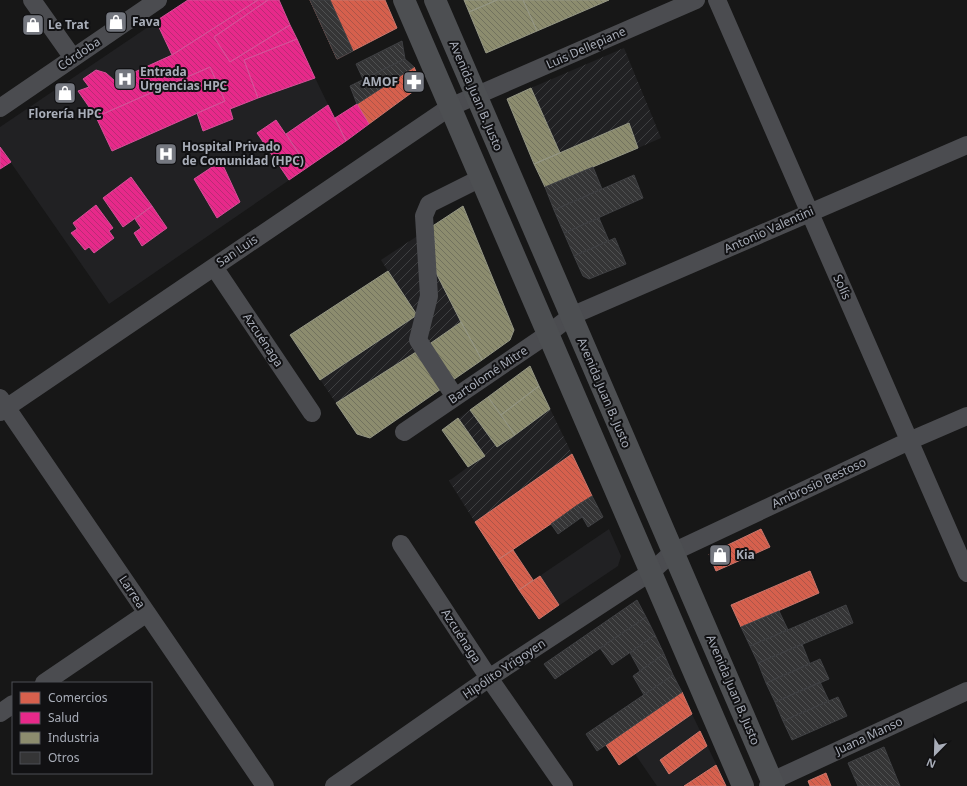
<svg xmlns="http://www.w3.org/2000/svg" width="967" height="786" viewBox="0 0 967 786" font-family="'Noto Sans',sans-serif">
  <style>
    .built { fill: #212123 }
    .industrial { fill: url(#industrial-furrows) }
    .shops { fill: url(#shops-back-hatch); stroke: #c8776d }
    .health { fill: url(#health-back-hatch); stroke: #d45198 }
    .industry { fill: url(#industry-back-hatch); stroke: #949684 }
    .building { fill: url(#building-back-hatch); stroke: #3f4043 }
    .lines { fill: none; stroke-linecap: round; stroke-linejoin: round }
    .minor { stroke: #4b4c50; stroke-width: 18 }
    .major { stroke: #4d4f52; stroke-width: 22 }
    .labels { text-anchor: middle; stroke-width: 4; stroke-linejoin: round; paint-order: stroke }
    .poi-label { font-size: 12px; font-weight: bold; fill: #a8adb8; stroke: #111113; text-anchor: start }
    .street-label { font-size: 12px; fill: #a8adb8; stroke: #111113 }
  </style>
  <defs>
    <pattern id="industrial-furrows" width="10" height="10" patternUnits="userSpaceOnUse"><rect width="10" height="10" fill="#212123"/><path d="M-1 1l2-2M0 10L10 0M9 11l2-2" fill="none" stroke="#3e3f41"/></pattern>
    <pattern id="shops-back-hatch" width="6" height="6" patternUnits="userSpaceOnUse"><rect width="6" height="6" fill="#d6604d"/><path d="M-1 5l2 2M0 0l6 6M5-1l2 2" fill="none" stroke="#ad5548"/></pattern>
    <pattern id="health-back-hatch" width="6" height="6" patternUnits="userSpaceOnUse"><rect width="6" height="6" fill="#e7298a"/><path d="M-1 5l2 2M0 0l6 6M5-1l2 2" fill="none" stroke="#ba2c75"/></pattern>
    <pattern id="industry-back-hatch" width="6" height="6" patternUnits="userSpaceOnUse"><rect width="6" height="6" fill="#8c8c6e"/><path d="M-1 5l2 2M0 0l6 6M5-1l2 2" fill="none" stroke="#71725e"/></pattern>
    <pattern id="building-back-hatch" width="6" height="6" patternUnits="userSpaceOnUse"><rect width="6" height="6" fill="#353536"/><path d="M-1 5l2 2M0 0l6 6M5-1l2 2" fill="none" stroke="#4f5051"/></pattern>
  </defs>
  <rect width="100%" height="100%" fill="#171717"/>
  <path class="built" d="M188,0H279L318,84L346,141L109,304L0,147V127Z
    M609,529L621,556L618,566L539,619L519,590Z
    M692,714L716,764L683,786H657L635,754Z"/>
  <path class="industrial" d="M624,48L661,138L638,148L629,123L560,153L531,88Z
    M463,206L514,330L510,340L370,438L357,434L290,335L388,271L381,260Z
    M539,386L572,454L475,522L449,481L468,467L442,430L488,397L501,415Z"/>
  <path class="shops" d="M310,0H385L397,28L337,59Z
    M414,67L422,85L369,124L357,104Z
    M572,454L592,496L499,559L475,522Z
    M761,529L770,547L716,571L709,554Z
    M513,550L533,580L519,590L499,559Z
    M810,571L819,593L741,627L731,605Z
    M540,576L559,605L539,619L519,590Z
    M682,692L692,714L619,765L606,745Z
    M700,731L707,746L669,774L660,760Z
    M716,765L726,786H684Z
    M826,773L831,786H810L808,781Z"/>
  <path class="health" d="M188,0H258L172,55L156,21Z
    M258,0H268L214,37L230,62L290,25L297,39L244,60L258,98L230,109L233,119L203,131L197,113L225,101L210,67L96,117L78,91L89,87L83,79L96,70L106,73L115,81L172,55Z
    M268,0H279L290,25L230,62L214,37Z
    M297,39L315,78L258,98L244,60Z
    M210,67L225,101L112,151L96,117Z
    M357,104L369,124L346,141L335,118Z
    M328,105L346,141L308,167L286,134Z
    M276,120L308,167L289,180L257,133Z
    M0,147L11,162L0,169Z
    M221,161L240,202L217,218L194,179Z
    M131,177L152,206L123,227L103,198Z
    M96,205L113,228L109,231L114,238L94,253L89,247L85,250L71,233L77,229L73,223Z
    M152,206L167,228L142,246L134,233L141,228L135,219Z"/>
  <path class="industry" d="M464,0H497L469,12Z
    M497,0H523L537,31L486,53L469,12Z
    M523,0H609L537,31Z
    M531,88L560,153L534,164L507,99Z
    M629,123L638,148L545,187L534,164Z
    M463,206L514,330L510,340L482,360L461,322L431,263L435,241L428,229Z
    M388,271L417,315L320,380L290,335Z
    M461,322L482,360L453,380L428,345Z
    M416,352L441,389L370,438L357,434L336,403Z
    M530,366L539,386L501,415L488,397Z
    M539,386L550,409L515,435L501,415Z
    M488,397L515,435L497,447L470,410Z
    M458,418L485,456L468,467L442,430Z"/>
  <path class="building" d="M310,0H330L353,51L337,59Z
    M402,41L405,59L363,79L356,64Z
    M405,59L414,67L357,104L350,86Z
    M593,167L602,189L554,210L545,187Z
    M634,175L643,198L564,233L554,210Z
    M599,218L609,241L574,256L564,233Z
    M615,238L626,264L589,279L583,276L574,256Z
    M592,496L603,517L588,527L576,506Z
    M576,506L582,517L558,534L551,524Z
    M637,600L646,617L555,679L544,664Z
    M846,605L853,623L758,663L750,646Z
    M779,611L788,630L750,646L741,627Z
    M646,617L655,635L612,665L600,648Z
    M655,635L664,654L640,671L630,653Z
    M802,644L810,664L766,683L758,663Z
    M664,654L673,675L644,695L633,676Z
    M820,659L829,679L775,702L766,683Z
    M673,675L682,692L597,751L586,734Z
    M820,682L829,701L783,721L775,702Z
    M838,697L847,716L792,740L783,721Z
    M884,747L900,786H858L848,763Z"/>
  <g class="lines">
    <path class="minor" d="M32,0L73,58
      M717,0L967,573
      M0,108L158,0
      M214,267L312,413
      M455,397L418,340L429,296L424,216L429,204L481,178
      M0,398L265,786
      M0,412L450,107L696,0
      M404,432L548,334L571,316L967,145
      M401,544L489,678L564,786
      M44,683L147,613
      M0,713L13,704
      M334,786L489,678L651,572L673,552L909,441L967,416
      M768,786L772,781L967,691"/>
    <path class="major" d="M404,0L743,786
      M435,0L774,786"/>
  </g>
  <defs>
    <g id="shop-square" transform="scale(1.15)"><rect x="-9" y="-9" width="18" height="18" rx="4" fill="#757880" stroke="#111113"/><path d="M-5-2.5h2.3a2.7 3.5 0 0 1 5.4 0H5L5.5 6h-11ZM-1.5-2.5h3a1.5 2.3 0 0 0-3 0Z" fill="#fff"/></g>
    <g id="hospital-square" transform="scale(1.15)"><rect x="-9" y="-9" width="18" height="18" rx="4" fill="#757880" stroke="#111113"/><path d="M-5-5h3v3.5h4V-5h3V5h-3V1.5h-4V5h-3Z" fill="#fff"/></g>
    <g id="pharmacy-square" transform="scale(1.15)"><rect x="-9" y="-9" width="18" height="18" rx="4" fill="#757880" stroke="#111113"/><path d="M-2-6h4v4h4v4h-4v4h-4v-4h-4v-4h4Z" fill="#fff"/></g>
  </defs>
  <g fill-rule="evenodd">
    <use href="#shop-square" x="116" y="22"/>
    <use href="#shop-square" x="33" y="25"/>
    <use href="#hospital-square" x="125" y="79"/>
    <use href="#pharmacy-square" x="414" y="82"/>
    <use href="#shop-square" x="65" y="93"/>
    <use href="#hospital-square" x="166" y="154"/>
    <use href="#shop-square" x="720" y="555"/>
  </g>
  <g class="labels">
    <g class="poi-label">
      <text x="132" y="26">Fava</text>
      <text x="48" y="29">Le Trat</text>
      <text x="140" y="76">Entrada<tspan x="140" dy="14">Urgencias HPC</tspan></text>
      <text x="398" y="86" text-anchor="end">AMOF</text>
      <text x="65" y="118" text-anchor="middle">Florería HPC</text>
      <text x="182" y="151">Hospital Privado<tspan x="182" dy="14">de Comunidad (HPC)</tspan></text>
      <text x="736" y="559">Kia</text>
    </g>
    <g class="street-label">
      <text transform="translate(586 48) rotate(-24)" y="4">Luis Dellepiane</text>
      <text transform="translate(79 54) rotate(-34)" y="4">Córdoba</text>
      <text transform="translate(476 96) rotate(67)" y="4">Avenida Juan B. Justo</text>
      <text transform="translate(769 230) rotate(-24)" y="4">Antonio Valentini</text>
      <text transform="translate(237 251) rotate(-34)" y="4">San Luis</text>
      <text transform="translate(842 287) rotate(66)" y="4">Solís</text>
      <text transform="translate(263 340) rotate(56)" y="4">Azcuénaga</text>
      <text transform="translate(488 375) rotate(-34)" y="4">Bartolomé Mitre</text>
      <text transform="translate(604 393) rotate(67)" y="4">Avenida Juan B. Justo</text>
      <text transform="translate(819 483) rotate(-25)" y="4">Ambrosio Bestoso</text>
      <text transform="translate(132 592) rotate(56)" y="4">Larrea</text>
      <text transform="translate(461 636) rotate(57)" y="4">Azcuénaga</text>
      <text transform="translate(504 669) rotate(-34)" y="4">Hipólito Yrigoyen</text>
      <text transform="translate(733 690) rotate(67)" y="4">Avenida Juan B. Justo</text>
      <text transform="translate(869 736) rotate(-25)" y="4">Juana Manso</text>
    </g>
  </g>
  <rect x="12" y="682" width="140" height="92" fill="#111113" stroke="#4d4f55"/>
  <rect x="20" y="692" width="20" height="12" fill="#d6604d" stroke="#4d4f55"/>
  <text x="48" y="702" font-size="12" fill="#a8adb8">Comercios</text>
  <rect x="20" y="712" width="20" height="12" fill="#e7298a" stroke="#4d4f55"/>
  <text x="48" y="722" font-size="12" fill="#a8adb8">Salud</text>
  <rect x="20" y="732" width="20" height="12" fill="#8c8c6e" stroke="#4d4f55"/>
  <text x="48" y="742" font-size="12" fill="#a8adb8">Industria</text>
  <rect x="20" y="752" width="20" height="12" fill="#353536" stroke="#4d4f55"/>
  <text x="48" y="762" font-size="12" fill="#a8adb8">Otros</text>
  <g transform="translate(935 754) rotate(203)" stroke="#111113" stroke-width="3" paint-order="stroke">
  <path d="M0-3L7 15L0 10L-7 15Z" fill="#a8adb8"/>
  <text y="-6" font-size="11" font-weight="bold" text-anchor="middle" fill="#a8adb8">N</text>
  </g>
</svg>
